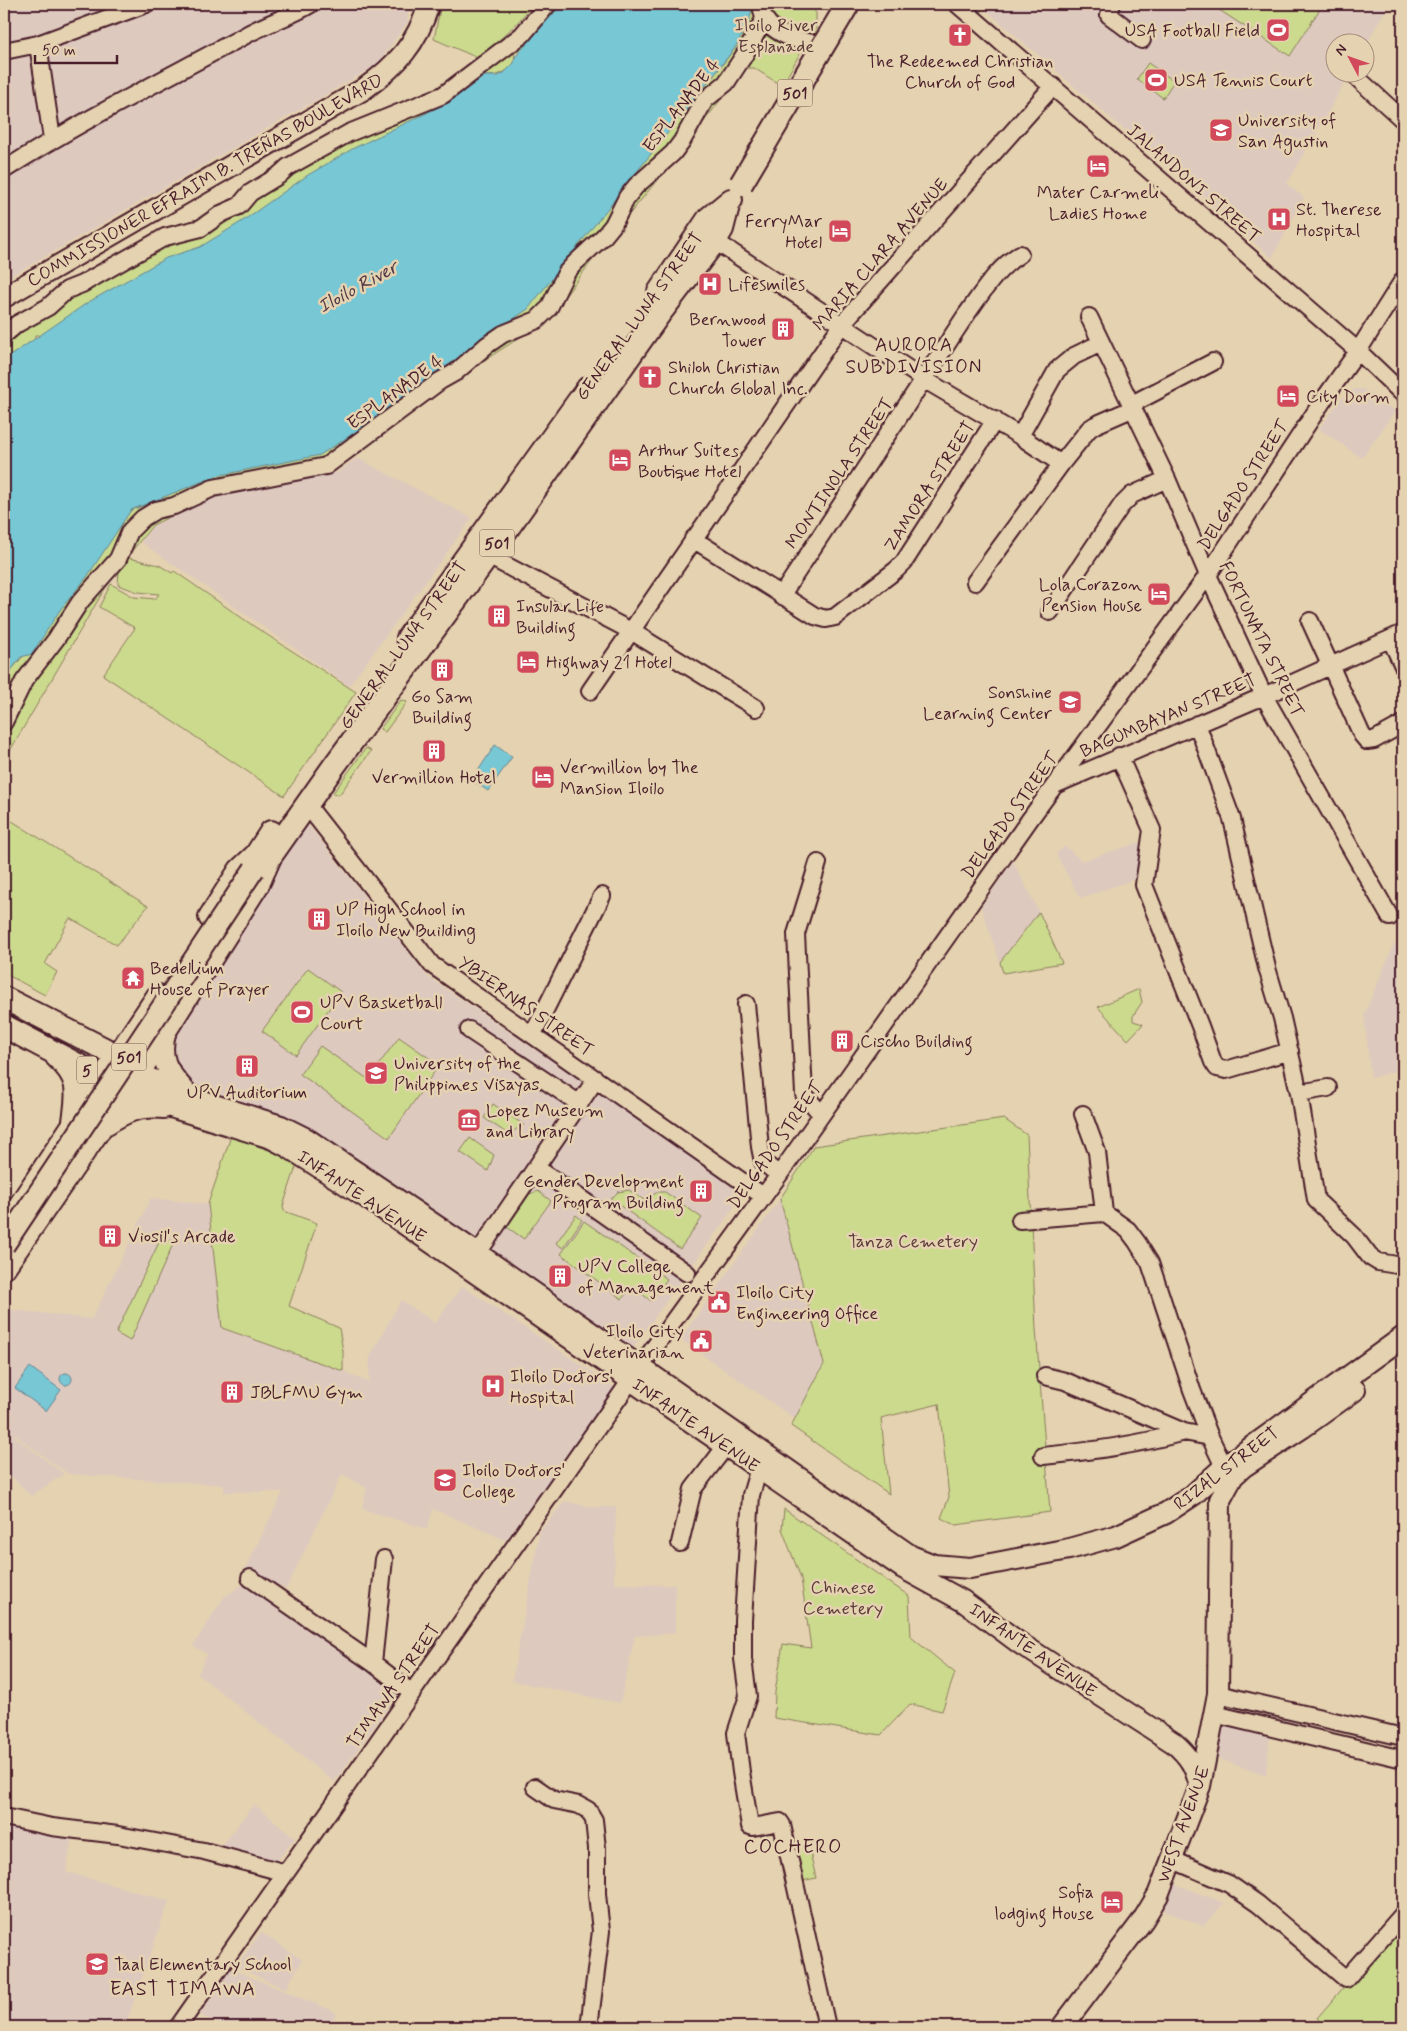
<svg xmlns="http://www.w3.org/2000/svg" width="1407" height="2031" viewBox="0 0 1407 2031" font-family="Mynerve,sans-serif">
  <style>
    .built { fill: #dec9bf }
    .green { fill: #cbda8d; stroke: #8a7c5c }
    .water { fill: #78c7d4; stroke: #668490 }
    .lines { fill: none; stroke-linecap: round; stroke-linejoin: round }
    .minor-casing { stroke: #4a1f2b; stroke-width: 20 }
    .major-casing { stroke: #4a1f2b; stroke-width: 24 }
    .highway-casing { stroke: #4a1f2b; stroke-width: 26 }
    .minor { stroke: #e5d2b0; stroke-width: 16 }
    .major { stroke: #e5d2b0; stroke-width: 20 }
    .highway { stroke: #e5d2b0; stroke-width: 22 }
    .major-bridge-casing { stroke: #4a1f2b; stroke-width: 24; stroke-linecap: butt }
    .highway-bridge-casing { stroke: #4a1f2b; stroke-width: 26; stroke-linecap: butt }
    .major-bridge { stroke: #e5d2b0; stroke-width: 20 }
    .highway-bridge { stroke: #e5d2b0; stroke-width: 22 }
    .labels { text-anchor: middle; stroke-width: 5; stroke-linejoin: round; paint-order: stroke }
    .shield { fill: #e5d2b0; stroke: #785553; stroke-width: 1 }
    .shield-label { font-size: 16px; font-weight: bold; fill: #4a1f2b }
    .park-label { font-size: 18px; fill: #5d3b3a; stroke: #e5d2b0 }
    .poi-label { font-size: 18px; fill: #4a1f2b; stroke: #e5d2b0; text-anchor: start }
    .street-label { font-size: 18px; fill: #4a1f2b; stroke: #e5d2b0 }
    .water-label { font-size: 19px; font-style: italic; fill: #513844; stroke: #e5d2b0 }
    .neighbourhood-label { font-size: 19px; letter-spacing: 1px; fill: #4a1f2b; stroke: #e5d2b0 }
    .quarter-label { font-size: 20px; letter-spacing: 1px; fill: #4a1f2b; stroke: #e5d2b0 }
  </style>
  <rect width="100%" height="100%" fill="#e5d2b0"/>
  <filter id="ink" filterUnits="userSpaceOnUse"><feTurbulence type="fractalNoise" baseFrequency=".02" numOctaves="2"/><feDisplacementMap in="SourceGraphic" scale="10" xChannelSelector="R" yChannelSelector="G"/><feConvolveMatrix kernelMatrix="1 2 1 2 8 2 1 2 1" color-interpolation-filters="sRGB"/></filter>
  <g filter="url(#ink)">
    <path class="built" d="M4,4H410L407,23L377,65L4,280Z
      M979,4H1389L1365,46L1364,42H1334V72L1350,73L1287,184L1304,198L1272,258Z
      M1361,389L1371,393L1395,411L1362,458L1319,429L1340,400L1351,390Z
      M357,458L472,518L349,686L141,542L153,526L218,493L336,473Z
      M306,822L427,976L745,1192L632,1349L483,1246L302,1123L258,1112L192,1089L174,1060L172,1051V1031Z
      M1150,839L1141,877L1080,898L1056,854L1065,846L1082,861Z
      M1013,861L1039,912L1000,962L981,907Z
      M1394,944L1403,946V1069L1371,1078L1364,1015Z
      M151,1198L208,1204L223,1328L343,1371L369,1383L370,1357L401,1300L435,1323L462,1286L616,1388L506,1540L433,1509L427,1529L362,1509L367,1488L342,1474L286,1589L245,1569L283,1492H224V1485L68,1474L4,1427V1309L92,1319Z
      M780,1199L824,1364L795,1419L680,1339Z
      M10,1433L64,1474L31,1496L12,1477L4,1478V1440Z
      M565,1501L589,1507H616L614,1584L675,1585V1633L635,1636L620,1703L512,1681L540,1531Z
      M247,1582L401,1690L334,1782L198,1674L207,1654L193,1646L224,1597Z
      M1223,1721L1270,1733L1266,1776L1218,1758Z
      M254,1804L295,1838L275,1864L219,1849Z
      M4,1824L72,1837L66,1872L169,1901L125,2027H4Z
      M1172,1883L1224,1903L1203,1926L1160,1909Z
      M261,1932L302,1960L286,1989L236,1967Z
      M231,1969L336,2012L331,2027H227L199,2015Z"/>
    <path class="green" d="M441,4H533L520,20L481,58L509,37L539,4H586L522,55L515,50L514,63C505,74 498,76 485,76L486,84L55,336L35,335L34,360L4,384V327L199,223L436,93L480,59L434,39Z
      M746,4H809L816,13V30L812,41L804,46L782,86L754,68H745L689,141L597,254L547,320L443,387L332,472L218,493L153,525L121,564L101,595L4,761L5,677L39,638L131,510L145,505L713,77L735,48Z
      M1210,4H1323L1290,56Z
      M1148,63L1174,81L1163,98L1137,79Z
      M129,558L159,565L172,573L174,571L258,629L356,692L284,796L103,675L135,628L99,607L111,584L134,597L155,599L159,594L138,592L118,585L119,569Z
      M401,700L407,702L385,732L380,729Z
      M366,748L371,751L339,795L333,793Z
      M4,816L148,906L117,945L70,918L45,964L57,972L45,995L4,973Z
      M1039,912L1062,963L1003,973L1000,962Z
      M308,968L341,992L296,1055L262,1031Z
      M1139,989L1142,1002L1133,1016V1021L1143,1024L1128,1040L1098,1007Z
      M399,1037L439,1065L389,1138L300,1074L320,1046L368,1079Z
      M493,1104L524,1125L508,1134L484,1118Z
      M1004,1119L1027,1135L1036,1329L1050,1512L956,1525L941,1518L949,1497L939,1404L881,1418L889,1494L791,1426L824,1364L780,1199L814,1146Z
      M231,1136L279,1154L297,1164L283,1206L284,1211L317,1223L289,1306L339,1328L343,1351V1371L222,1328L208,1204Z
      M470,1138L494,1155L488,1171L460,1152Z
      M629,1190L644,1200L658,1192H665L702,1218L680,1249L611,1199L618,1192Z
      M538,1191L551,1201L524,1239L504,1225L524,1196Z
      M576,1215L582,1220L563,1248L556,1243Z
      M584,1221L667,1279L651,1301L632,1286L622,1299L561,1254Z
      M162,1236L174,1242L130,1341L116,1333Z
      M784,1509L909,1596L911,1637L955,1673L942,1711L910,1704L881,1735L774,1718L775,1692L783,1644L811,1648L801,1578L782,1529Z
      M808,1844L816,1878L798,1882L790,1849Z
      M1403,1919V2027H1327L1317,2018Z"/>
    <path class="water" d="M562,4H753L749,23L735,48L528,309L477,344L362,428L320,455L216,476L131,510L87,577L60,610L32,654L21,657L4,680V360L87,303L166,258L200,247L241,222L308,175L354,148L439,107L485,76H498L504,73L514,63L515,57Z
      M495,745L512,757L488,791L472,780Z
      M30,1367L61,1390L46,1411L15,1388Z
      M60 1379a6 6 0 1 1 12 0a6 6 0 1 1-12 0Z"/>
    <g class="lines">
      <g class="minor-casing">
        <path id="minor" d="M761,4C762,8 762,15 765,19C774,34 797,41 813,43
          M957,4L1358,351L1403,394
          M1112,4L1109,15L1142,40
          M38,44L52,139
          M4,51L38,44L146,4
          M1354,75L1403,120
          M4,170C82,120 165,79 246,35C267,23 290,17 311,4
          M715,241L925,380L1020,436L1061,464
          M1089,317L1167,479L1208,575L1264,696L1390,917
          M4,335L17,324L48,307L67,290L82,284L165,237L201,228L221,214L239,206L250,193L278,176L288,167L349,133L443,95L522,35L548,4
          M1132,404L1213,362
          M1020,436L1057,370L1074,356L1101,343
          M693,539L815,616L826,619L835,617L896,570L904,562L995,420
          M488,556L631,631L756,708
          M975,582L1061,464L1089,429L1095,425L1134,408
          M781,596L966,315C982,293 996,269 1020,254
          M1050,612L1121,506L1132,495L1167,479
          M1310,621L1362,735L1367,741L1374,740L1403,724
          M1391,640L1403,666
          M590,691L842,324L1053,86
          M4,722L24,681L56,639L80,602L118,559L130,531L143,518L156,510L174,506L213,488L326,466L440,381L456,372L487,345L503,334L537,320L549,308L566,273L575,263L604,236L613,225L627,197L636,186L673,153L682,141L705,100L726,83L745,54L764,19
          M1197,724L1232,819L1267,968L1282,1018L1299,1093L1316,1200L1354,1236L1370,1257L1378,1262L1403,1266
          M1119,756L1152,830L1144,885L1200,1026L1213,1062L1217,1068L1226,1070L1290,1051
          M1057,784L1264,696L1403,633
          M307,805L432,965L763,1196
          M818,863L796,934L804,1094L821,1114
          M746,1004L760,1147L763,1162L779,1175
          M469,1030L580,1104
          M533,1034L602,896
          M1299,1093L1328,1088
          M1083,1114L1097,1152L1104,1213
          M537,1168L687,1273
          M1020,1220L1104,1213L1128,1230L1137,1242L1150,1263L1192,1390L1210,1437L1224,1467
          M478,1253L596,1079
          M1045,1376L1065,1381L1184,1432L1210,1437
          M1043,1456C1091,1451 1138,1445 1184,1432
          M759,1468L751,1495L743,1620V1659L748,1696L736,1733L741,1772L750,1826L753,1827L780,1822L782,1825L827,2027
          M680,1543L693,1489L726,1446
          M250,1578L373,1663L412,1693
          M373,1663L384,1559
          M1218,1694L1403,1737
          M1214,1714L1403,1759
          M535,1787L554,1800L579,1805L588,1810L594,1820L597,1848V1894L601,1931L589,2027
          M4,1817L52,1827L118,1835L204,1851L286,1873
          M1173,1860L1229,1884L1258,1904L1346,1979L1403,1914
          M178,2027L640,1367L779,1175L1030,819L1208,575L1324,399L1358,351L1403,280"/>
      </g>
      <g class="major-casing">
        <path id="major" d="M4,297L364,89C397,65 417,44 429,4
          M166,1029C158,1058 166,1070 186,1092
          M142,1069L146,1077L211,1104L281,1126L307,1139L484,1258L911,1556L934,1565L970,1568L1069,1549L1116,1536L1166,1513L1193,1495L1224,1467L1403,1337
          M107,1124C127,1111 139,1106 164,1108
          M13,1214L103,1078
          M4,1269L127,1091L177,1109L271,1138L288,1147L367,1198L903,1568L963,1601L1018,1642L1174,1743C1190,1757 1195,1766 1200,1786
          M1062,2027L1143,1920L1158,1895L1200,1786L1218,1694L1220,1500L1233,1476L1243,1467L1302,1428L1355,1390"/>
      </g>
      <g class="highway-casing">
        <path id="highway" d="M659,292L709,218L731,200
          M408,638L588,388
          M210,917L240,870L256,855L271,832
          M4,998L130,1062
          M4,1026L127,1091L258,884L270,857L334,766L488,556L660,313L715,241L722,229L729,202
          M57,1057C81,1079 78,1092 74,1121
          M103,1078L158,996"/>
      </g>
      <use href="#minor" class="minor"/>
      <use href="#major" class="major"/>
      <use href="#highway" class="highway"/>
      <g class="major-bridge-casing">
        <path id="major-bridge" d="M4,1245L254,869"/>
      </g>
      <g class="highway-bridge-casing">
        <path id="highway-bridge" d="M741,184L848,4"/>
      </g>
      <use href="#major-bridge" class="major-bridge"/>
      <use href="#highway-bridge" class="highway-bridge"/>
    </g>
  </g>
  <defs>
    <g id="stadium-square" transform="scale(1.25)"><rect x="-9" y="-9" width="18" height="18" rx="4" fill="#d1495b" stroke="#e5d2b0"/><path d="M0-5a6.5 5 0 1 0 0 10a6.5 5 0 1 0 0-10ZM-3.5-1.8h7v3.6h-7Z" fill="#fff"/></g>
    <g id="church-square" transform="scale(1.25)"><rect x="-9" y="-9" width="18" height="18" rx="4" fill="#d1495b" stroke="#e5d2b0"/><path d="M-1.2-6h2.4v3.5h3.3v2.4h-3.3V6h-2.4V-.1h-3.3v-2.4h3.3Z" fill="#fff"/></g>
    <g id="university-square" transform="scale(1.25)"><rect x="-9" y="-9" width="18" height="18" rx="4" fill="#d1495b" stroke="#e5d2b0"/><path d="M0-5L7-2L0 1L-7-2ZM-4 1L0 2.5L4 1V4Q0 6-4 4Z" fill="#fff"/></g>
    <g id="hotel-square" transform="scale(1.25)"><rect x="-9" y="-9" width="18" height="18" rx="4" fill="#d1495b" stroke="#e5d2b0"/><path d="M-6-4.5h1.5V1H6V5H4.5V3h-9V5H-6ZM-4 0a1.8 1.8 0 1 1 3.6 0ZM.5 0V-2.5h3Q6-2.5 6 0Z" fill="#fff"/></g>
    <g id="hospital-square" transform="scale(1.25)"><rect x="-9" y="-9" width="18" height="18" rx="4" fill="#d1495b" stroke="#e5d2b0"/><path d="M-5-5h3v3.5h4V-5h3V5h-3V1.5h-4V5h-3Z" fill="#fff"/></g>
    <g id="building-square" transform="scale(1.25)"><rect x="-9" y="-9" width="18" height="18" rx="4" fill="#d1495b" stroke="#e5d2b0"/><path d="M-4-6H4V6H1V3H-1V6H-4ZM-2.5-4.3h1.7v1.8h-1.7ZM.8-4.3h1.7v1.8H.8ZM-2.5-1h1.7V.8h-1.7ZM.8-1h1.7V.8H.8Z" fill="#fff"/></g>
    <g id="school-square" transform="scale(1.25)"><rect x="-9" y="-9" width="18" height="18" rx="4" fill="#d1495b" stroke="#e5d2b0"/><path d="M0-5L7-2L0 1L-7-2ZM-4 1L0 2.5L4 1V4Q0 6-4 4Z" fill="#fff"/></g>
    <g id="temple-square" transform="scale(1.25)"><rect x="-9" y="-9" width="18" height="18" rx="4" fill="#d1495b" stroke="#e5d2b0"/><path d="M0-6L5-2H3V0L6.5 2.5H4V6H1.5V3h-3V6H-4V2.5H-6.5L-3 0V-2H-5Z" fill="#fff"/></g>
    <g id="museum-square" transform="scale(1.25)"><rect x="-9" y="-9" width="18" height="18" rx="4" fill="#d1495b" stroke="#e5d2b0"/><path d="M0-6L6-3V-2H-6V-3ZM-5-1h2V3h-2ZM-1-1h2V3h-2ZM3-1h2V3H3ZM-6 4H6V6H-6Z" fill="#fff"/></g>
    <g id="civic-square" transform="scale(1.25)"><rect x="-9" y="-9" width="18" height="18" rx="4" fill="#d1495b" stroke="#e5d2b0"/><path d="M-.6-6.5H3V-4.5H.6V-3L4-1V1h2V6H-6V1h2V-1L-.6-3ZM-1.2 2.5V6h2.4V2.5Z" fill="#fff"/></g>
  </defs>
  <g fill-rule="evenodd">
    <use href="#stadium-square" x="1278" y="30"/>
    <use href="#church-square" x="960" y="35"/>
    <use href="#stadium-square" x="1156" y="80"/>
    <use href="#university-square" x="1221" y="130"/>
    <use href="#hotel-square" x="1098" y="166"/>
    <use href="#hospital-square" x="1279" y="219"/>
    <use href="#hotel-square" x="840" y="231"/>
    <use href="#hospital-square" x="710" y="284"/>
    <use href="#building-square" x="783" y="329"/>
    <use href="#church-square" x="650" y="377"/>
    <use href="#hotel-square" x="1288" y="396"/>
    <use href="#hotel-square" x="620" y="460"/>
    <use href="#hotel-square" x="1159" y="594"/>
    <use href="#building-square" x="499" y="616"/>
    <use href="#hotel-square" x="528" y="662"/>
    <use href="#building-square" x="442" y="670"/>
    <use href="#school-square" x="1070" y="702"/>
    <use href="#building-square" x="434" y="751"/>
    <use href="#hotel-square" x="543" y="777"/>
    <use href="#building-square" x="319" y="919"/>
    <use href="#temple-square" x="133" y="978"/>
    <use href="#stadium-square" x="302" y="1012"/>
    <use href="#building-square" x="842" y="1041"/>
    <use href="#building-square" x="247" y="1066"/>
    <use href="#university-square" x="376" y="1073"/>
    <use href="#museum-square" x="469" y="1120"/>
    <use href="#building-square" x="701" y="1191"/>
    <use href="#building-square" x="110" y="1236"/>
    <use href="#building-square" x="560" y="1276"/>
    <use href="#civic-square" x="719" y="1302"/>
    <use href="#civic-square" x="701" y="1341"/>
    <use href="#hospital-square" x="493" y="1386"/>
    <use href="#building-square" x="232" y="1392"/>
    <use href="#university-square" x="445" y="1480"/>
    <use href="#hotel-square" x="1112" y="1902"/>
    <use href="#school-square" x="97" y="1964"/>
  </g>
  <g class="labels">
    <g class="shield">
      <rect x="777.5" y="79.5" width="35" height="27" rx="4"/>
      <rect x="479.5" y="529.5" width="35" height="27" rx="4"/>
      <rect x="111.5" y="1043.5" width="35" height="27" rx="4"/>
      <rect x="77" y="1056.5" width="20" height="27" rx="4"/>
    </g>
    <g class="shield-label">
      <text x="795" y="99">501</text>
      <text x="497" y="549">501</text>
      <text x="129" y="1063">501</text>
      <text x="87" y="1076">5</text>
    </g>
    <g class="park-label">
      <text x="776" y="31">Iloilo River<tspan x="776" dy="21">Esplanade</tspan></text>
      <text x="913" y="1247">Tanza Cemetery</text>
      <text x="843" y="1593">Chinese<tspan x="843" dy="21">Cemetery</tspan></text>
    </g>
    <g class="poi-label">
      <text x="1260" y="36" text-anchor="end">USA Football Field</text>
      <text x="960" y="67" text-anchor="middle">The Redeemed Christian<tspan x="960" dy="21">Church of God</tspan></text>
      <text x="1174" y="86">USA Tennis Court</text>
      <text x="1238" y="126">University of<tspan x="1238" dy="21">San Agustin</tspan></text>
      <text x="1098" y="198" text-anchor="middle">Mater Carmeli<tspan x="1098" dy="21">Ladies Home</tspan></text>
      <text x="1296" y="215">St. Therese<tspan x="1296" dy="21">Hospital</tspan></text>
      <text x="822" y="227" text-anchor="end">FerryMar<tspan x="822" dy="21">Hotel</tspan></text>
      <text x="728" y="290">Lifesmiles</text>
      <text x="766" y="325" text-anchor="end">Bernwood<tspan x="766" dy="21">Tower</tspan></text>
      <text x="668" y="373">Shiloh Christian<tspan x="668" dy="21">Church Global Inc.</tspan></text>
      <text x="1306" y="402">City Dorm</text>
      <text x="638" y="456">Arthur Suites<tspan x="638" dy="21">Boutique Hotel</tspan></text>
      <text x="1142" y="590" text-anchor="end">Lola Corazon<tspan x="1142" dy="21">Pension House</tspan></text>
      <text x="516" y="612">Insular Life<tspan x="516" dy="21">Building</tspan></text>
      <text x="546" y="668">Highway 21 Hotel</text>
      <text x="1052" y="698" text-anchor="end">Sonshine<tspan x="1052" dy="21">Learning Center</tspan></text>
      <text x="442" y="702" text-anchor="middle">Go Sam<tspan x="442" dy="21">Building</tspan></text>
      <text x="560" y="773">Vermillion by The<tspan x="560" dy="21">Mansion Iloilo</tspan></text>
      <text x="434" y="783" text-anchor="middle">Vermillion Hotel</text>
      <text x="336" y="915">UP High School in<tspan x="336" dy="21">Iloilo New Building</tspan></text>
      <text x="150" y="974">Bedellium<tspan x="150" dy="21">House of Prayer</tspan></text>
      <text x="320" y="1008">UPV Basketball<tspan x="320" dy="21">Court</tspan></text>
      <text x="860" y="1047">Cischo Building</text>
      <text x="394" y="1069">University of the<tspan x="394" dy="21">Philippines Visayas</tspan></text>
      <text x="247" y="1098" text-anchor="middle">UPV Auditorium</text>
      <text x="486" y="1116">Lopez Museum<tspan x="486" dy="21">and Library</tspan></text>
      <text x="684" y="1187" text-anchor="end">Gender Development<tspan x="684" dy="21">Program Building</tspan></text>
      <text x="128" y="1242">Viosil's Arcade</text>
      <text x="578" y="1272">UPV College<tspan x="578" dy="21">of Management</tspan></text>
      <text x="736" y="1298">Iloilo City<tspan x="736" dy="21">Engineering Office</tspan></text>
      <text x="684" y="1337" text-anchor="end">Iloilo City<tspan x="684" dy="21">Veterinarian</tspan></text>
      <text x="510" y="1382">Iloilo Doctors'<tspan x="510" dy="21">Hospital</tspan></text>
      <text x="250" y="1398">JBLFMU Gym</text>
      <text x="462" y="1476">Iloilo Doctors'<tspan x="462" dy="21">College</tspan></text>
      <text x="1094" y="1898" text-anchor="end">Sofia<tspan x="1094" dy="21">lodging House</tspan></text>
      <text x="114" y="1970">Taal Elementary School</text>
    </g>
    <g class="street-label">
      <text transform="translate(681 105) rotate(-52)" y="6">ESPLANADE 4</text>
      <text transform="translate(205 180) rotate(-30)" y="6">COMMISSIONER EFRAIM B. TREÑAS BOULEVARD</text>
      <text transform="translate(1194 183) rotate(41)" y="6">JALANDONI STREET</text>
      <text transform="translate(880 254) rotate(-49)" y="6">MARIA CLARA AVENUE</text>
      <text transform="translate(639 316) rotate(-54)" y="6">GENERAL LUNA STREET</text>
      <text transform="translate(395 392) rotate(-36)" y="6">ESPLANADE 4</text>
      <text transform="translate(839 473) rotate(-56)" y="6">MONTINOLA STREET</text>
      <text transform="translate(1243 485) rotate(-57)" y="6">DELGADO STREET</text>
      <text transform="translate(929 486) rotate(-57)" y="6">ZAMORA STREET</text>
      <text transform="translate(1262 639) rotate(64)" y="6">FORTUNATA STREET</text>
      <text transform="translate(403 645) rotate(-54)" y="6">GENERAL LUNA STREET</text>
      <text transform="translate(1168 715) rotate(-23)" y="6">BAGUMBAYAN STREET</text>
      <text transform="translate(1010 815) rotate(-54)" y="6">DELGADO STREET</text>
      <text transform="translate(526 1006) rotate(35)" y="6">YBIERNAS STREET</text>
      <text transform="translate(775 1145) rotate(-55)" y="6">DELGADO STREET</text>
      <text transform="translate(362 1196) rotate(34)" y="6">INFANTE AVENUE</text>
      <text transform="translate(696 1425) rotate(35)" y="6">INFANTE AVENUE</text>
      <text transform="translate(1226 1468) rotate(-37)" y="6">RIZAL STREET</text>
      <text transform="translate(1033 1650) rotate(35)" y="6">INFANTE AVENUE</text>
      <text transform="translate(393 1686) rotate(-55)" y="6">TIMAWA STREET</text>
      <text transform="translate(1183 1824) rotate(-70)" y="6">WEST AVENUE</text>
    </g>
    <g class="water-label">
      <text transform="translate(357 286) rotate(-29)" y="7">Iloilo River</text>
    </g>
    <g class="neighbourhood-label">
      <text x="914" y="351">AURORA<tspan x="914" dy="22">SUBDIVISION</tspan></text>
    </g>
    <g class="quarter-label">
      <text x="793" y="1853">COCHERO</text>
      <text x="183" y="1995">EAST TIMAWA</text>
    </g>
  </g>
  <rect width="1407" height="2031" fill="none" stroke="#e5d2b0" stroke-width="20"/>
  <rect x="10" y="10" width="1387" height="2011" fill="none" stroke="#4a1f2b" stroke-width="2" filter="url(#ink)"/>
  <g transform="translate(1350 58) rotate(311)"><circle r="24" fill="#e5d2b0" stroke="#a78a7b"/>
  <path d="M0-4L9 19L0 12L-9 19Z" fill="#d1495b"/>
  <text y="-8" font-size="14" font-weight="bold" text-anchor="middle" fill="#4a1f2b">N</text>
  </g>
  <path d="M35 55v8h82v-8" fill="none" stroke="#4a1f2b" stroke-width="2.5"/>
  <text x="42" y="55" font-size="15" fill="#4a1f2b" stroke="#e5d2b0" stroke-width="4" paint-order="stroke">50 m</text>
</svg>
